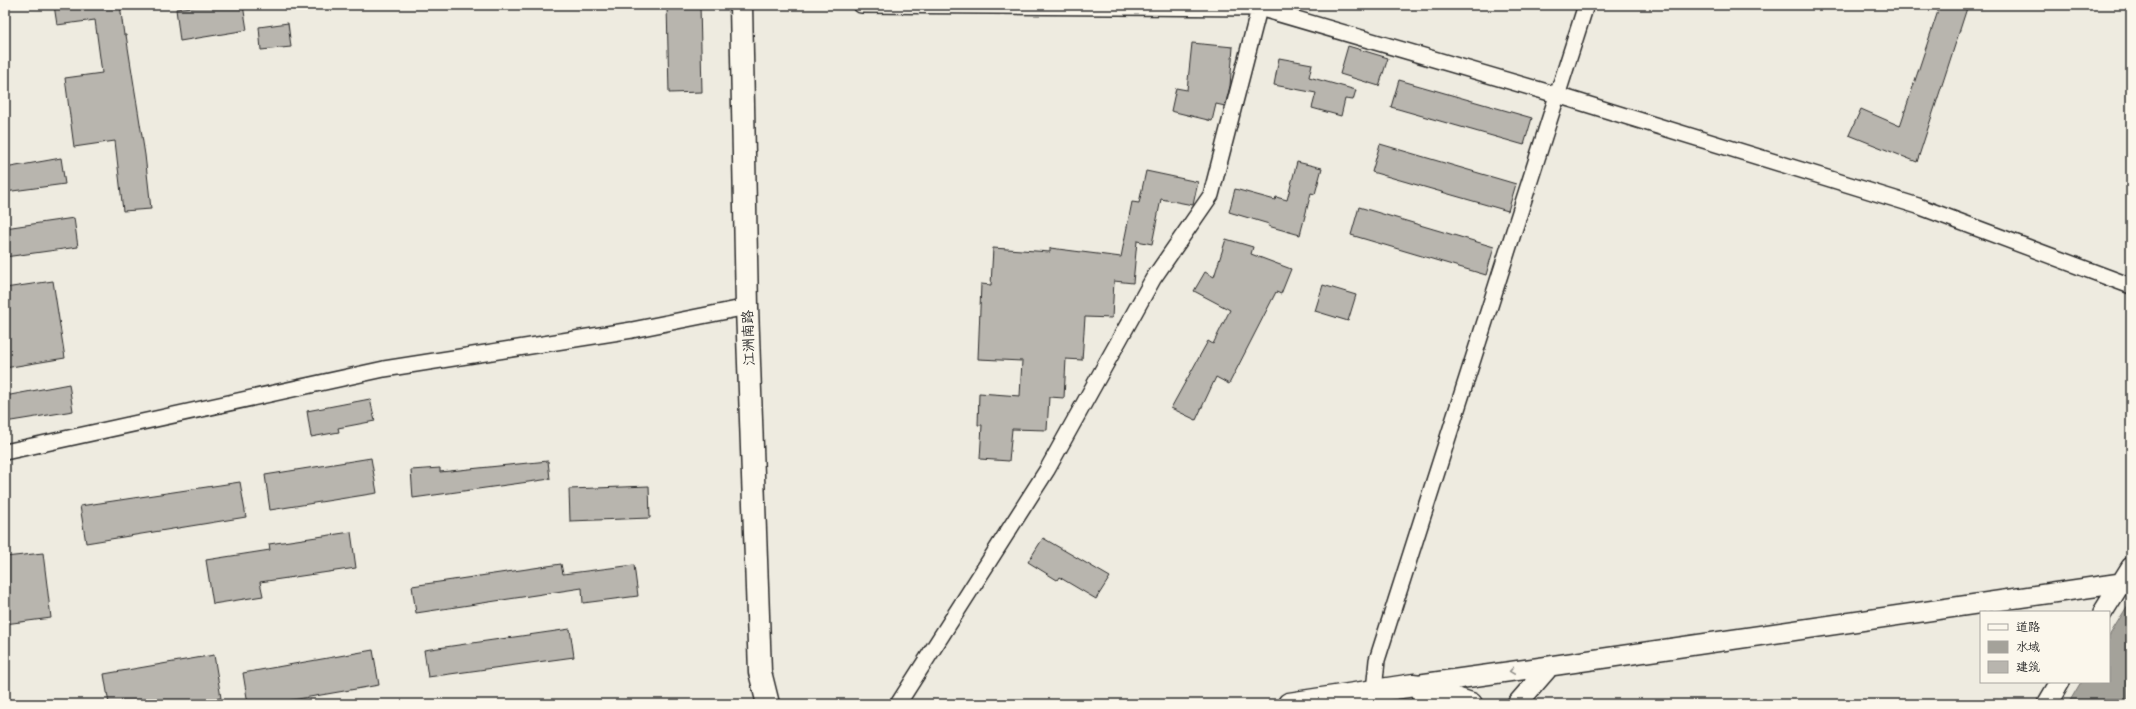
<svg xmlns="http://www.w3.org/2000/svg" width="2136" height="709" viewBox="0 0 2136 709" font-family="Dekko,'LXGW WenKai TC',sans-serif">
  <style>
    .water { fill: #a4a29a; stroke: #74726e }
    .building { fill: #b8b5ae; stroke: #2b2b2b }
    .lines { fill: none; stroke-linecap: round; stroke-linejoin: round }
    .minor-casing { stroke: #2b2b2b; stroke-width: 18 }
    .tertiary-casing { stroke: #2b2b2b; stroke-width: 22 }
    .secondary-casing { stroke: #2b2b2b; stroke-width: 25 }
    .minor { stroke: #fbf7ec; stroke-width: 15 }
    .tertiary { stroke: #fbf7ec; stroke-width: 19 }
    .secondary { stroke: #fbf7ec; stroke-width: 22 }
    .oneway { stroke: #93918c }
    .labels { text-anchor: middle; stroke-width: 3; stroke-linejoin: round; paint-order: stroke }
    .street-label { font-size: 14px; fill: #2b2b2b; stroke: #fbf7ec }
  </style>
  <rect width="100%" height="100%" fill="#eeebe0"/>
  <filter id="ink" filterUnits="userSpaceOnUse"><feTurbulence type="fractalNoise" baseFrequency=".025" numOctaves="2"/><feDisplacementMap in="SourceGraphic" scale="8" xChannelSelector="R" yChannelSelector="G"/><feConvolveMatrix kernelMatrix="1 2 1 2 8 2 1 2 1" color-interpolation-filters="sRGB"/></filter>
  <g filter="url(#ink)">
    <path class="water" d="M2131,600V704H2068L2081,682H2109V636Z"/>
    <path class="building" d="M54,5H120L124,35H126L145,155L151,209L123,211L115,141L74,147L65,78L102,73L95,20L57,25Z
      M207,5H243L247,30L180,41L176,9Z
      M667,5H700L702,92L669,93Z
      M1940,5H1968L1917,162L1849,135L1861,109L1900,126Z
      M288,23L291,47L261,50L259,27Z
      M1192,43L1233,47L1230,86L1225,106L1216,104L1212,121L1171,111L1176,88L1187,90Z
      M1348,46L1388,58L1379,86L1340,74Z
      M1279,58L1312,64L1309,77L1356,90L1353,100L1345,99L1341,116L1312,108L1316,93L1274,85Z
      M1399,80L1532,118L1524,145L1391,107Z
      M1380,144L1516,184L1508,211L1372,172Z
      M61,158L65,184L5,192V168Z
      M1297,162L1322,168L1315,194L1311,193L1300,235L1268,226L1269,224L1229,212L1235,189L1275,200L1276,197L1287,200Z
      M1146,171L1198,182L1193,205L1161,199L1152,244L1137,241L1133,283L1114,281L1112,318L1085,317L1082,360L1066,359L1064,398L1049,397L1047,430L1012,429L1009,461L980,459L982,425H978L979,393L1020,396L1022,361L978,359L981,284L991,285L993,248L1050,252V248L1121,257L1132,202L1139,203Z
      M1359,207L1494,247L1486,275L1351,235Z
      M74,218L78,247L5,257V228Z
      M1226,239L1253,247L1251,254L1291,269L1281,294L1276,292L1229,384L1216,377L1196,420L1171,408L1208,341L1213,344L1230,310L1194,291L1205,272L1214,277Z
      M53,281L65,358L5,368V288Z
      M1323,285L1356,295L1348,321L1315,311Z
      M69,384L73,411L5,422V396Z
      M370,399L375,421L338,428L339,432L311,437L307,411Z
      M371,458L377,493L270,510L265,475Z
      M548,461L550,479L413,498L411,470L440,468V472Z
      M240,482L246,517L86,543L80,506Z
      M649,486L650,518L570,521L569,489Z
      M351,532L356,568L260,582L263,596L213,604L206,560L270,550L269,544Z
      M1043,538L1110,577L1096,599L1059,577L1057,580L1028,562Z
      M43,553L51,618L5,624V557Z
      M561,564L563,574L634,565L638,596L583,603L582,588L416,613L412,586Z
      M570,629L574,657L428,677L424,650Z
      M373,650L379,685L269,704H248L243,673Z
      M214,655L221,698L184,704H109L104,674Z"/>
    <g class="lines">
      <g class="minor-casing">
        <path id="minor" d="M861,5L1259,8L1557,95L1918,206L2131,286
          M5,452L384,369L632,330L747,307
          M1414,685L1424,704
          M1374,691L1377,660L1586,5
          M898,704L1047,470L1153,279L1211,195L1260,5"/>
      </g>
      <g class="tertiary-casing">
        <path id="tertiary" d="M2103,612L2131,567
          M1414,685L1550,666
          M1517,704L1550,666L2121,583
          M2047,704L2060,682"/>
      </g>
      <g class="secondary-casing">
        <path id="secondary" d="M741,5L747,307L760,672L768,704
          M1289,704L1414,685L1471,704"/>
      </g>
      <use href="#minor" class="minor"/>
      <use href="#tertiary" class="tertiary"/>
      <use href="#secondary" class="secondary"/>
    </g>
    <defs><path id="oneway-chevron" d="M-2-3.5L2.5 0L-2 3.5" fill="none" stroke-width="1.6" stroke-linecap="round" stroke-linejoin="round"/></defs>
    <use class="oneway" href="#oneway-chevron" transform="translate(1512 671) rotate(172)"/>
  </g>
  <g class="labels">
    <g class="street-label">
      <text transform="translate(748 338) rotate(-92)" y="5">江洲南路</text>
    </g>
  </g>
  <rect width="2136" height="709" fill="none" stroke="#fbf7ec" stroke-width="20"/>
  <rect x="10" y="10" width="2116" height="689" fill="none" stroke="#2b2b2b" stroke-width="1.5" filter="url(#ink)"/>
  <rect x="1980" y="611" width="130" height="72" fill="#fbf7ec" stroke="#a8a59f"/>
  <rect x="1988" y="624" width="20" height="6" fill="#fbf7ec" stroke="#a8a59f"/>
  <text x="2016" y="631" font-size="12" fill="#2b2b2b">道路</text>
  <rect x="1988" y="641" width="20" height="12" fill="#a4a29a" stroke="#a8a59f"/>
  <text x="2016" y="651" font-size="12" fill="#2b2b2b">水域</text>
  <rect x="1988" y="661" width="20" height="12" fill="#b8b5ae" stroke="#a8a59f"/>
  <text x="2016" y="671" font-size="12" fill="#2b2b2b">建筑</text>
</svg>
